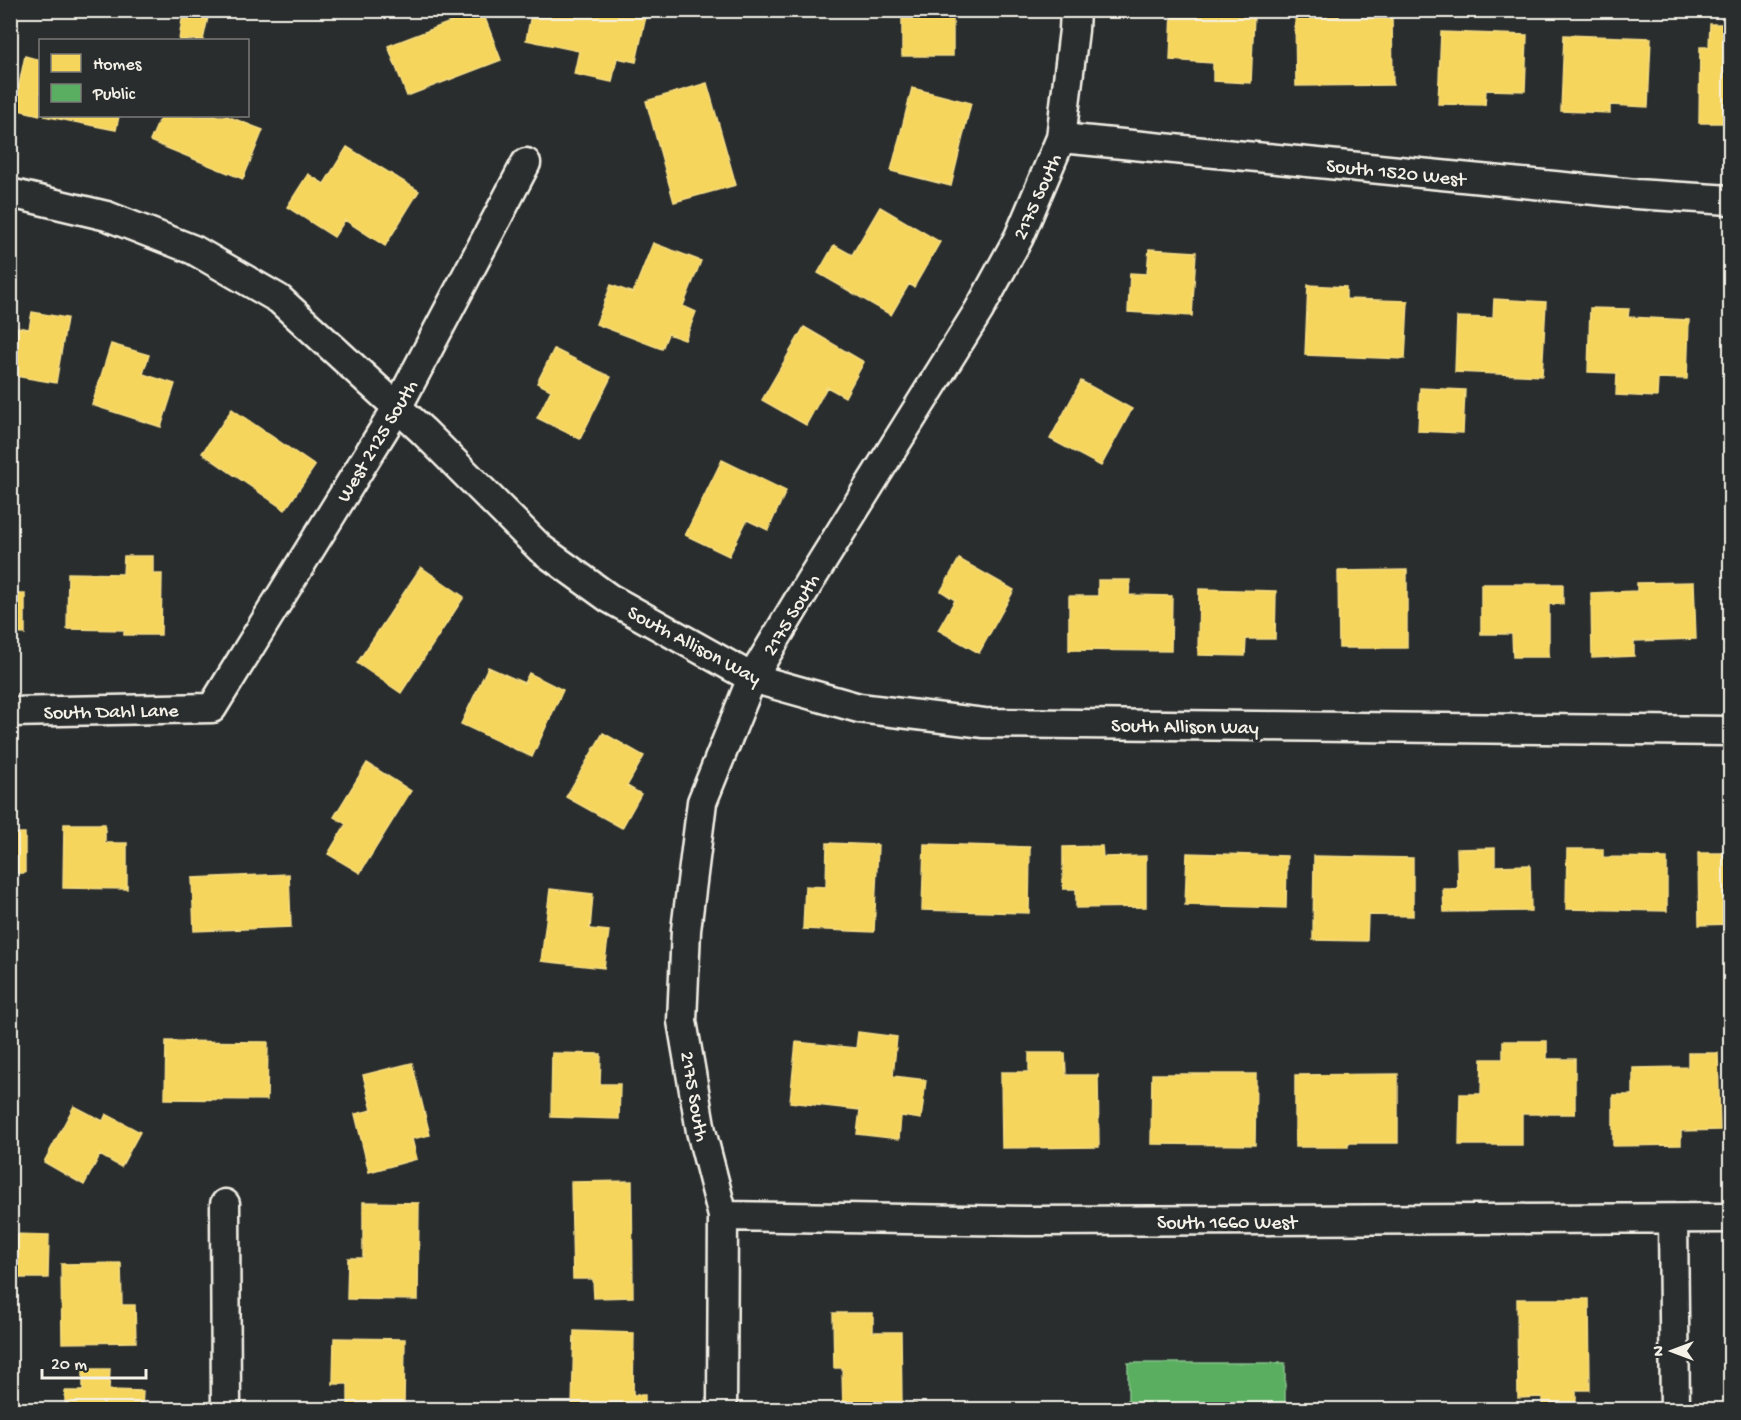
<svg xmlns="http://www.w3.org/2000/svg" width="1741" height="1420" viewBox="0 0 1741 1420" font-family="'Gochi Hand',sans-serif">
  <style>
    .homes { fill: #f6d55c; stroke: #f5dd86; stroke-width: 1.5 }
    .public { fill: #5aae61; stroke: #88c28a; stroke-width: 1.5 }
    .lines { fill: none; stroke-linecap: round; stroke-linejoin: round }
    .minor-casing { stroke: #f4f1e8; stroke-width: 33 }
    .minor { stroke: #2a2d2e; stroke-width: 28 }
    .labels { text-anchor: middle; stroke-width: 6; stroke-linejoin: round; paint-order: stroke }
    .street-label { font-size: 20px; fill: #f4f1e8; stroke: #2a2d2e }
  </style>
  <rect width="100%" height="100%" fill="#2a2d2e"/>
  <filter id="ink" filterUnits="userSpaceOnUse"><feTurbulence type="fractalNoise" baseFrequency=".0167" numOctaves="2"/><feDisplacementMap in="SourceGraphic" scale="12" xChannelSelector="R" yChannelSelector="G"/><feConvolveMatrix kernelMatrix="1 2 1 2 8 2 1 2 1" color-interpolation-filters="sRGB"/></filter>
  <g filter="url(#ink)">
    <path class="homes" d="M482,10L501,60L407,96L388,46Z
      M532,10H620L646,16L636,62L617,58L612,82L574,74L579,51L526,40Z
      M902,10H974L953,11V56H902Z
      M1295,10H1339V18H1392L1393,85L1296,86Z
      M1172,11L1254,15L1251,83L1213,81V63L1170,60Z
      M183,13L208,17L203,40H179Z
      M1710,24H1730V123H1699L1700,47H1709Z
      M1441,32L1527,35L1525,91L1486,90L1485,105L1438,104Z
      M1564,35L1651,38L1648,107L1610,105V113L1561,111Z
      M25,56L40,60V115L14,109Z
      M707,83L736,185L674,202L646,101Z
      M912,88L971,103L951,186L891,171Z
      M44,116H119L116,130Z
      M161,116H227L263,130L243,179L150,141Z
      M347,147L419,191L385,246L345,220L334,237L287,207L308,174L324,184Z
      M880,207L940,242L914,287L909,284L891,315L818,273L834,245L852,255Z
      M653,243L701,261L683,306L696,312L685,340L668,334L662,349L596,324L611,285L633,293Z
      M1149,249L1196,252L1192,316L1128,312L1130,273L1147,274Z
      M1308,285L1346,287V299L1408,301L1405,359L1305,355Z
      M1494,299L1546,302L1542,376L1455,372L1457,317L1493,318Z
      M1590,308L1629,309L1628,317L1689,320L1687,379L1658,378L1657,397L1616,395L1617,373L1588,372Z
      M32,312L67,318L56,383L10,375V326L29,329Z
      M804,327L864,362L845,397L827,387L806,425L762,400Z
      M111,344L149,355L143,374L175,384L161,427L92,405Z
      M554,349L611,377L580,439L537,418L551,390L537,383Z
      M1081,381L1132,409L1101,466L1050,439Z
      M1420,388L1465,390L1463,433L1418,431Z
      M232,409L315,466L285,510L202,453Z
      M722,460L786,491L768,530L747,520L729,556L685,535Z
      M124,556H153V574H162L161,635H124V630L67,629L68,573L123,574Z
      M959,559L1014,590L979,653L938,630L955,600L941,591Z
      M421,567L464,597L401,693L357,663Z
      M1407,570V648H1339L1338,571Z
      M1098,580H1130L1129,595L1172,596L1171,651L1069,650V596H1098Z
      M1694,582L1696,639L1634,641V656L1592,658L1591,593L1637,591V583Z
      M1481,584H1563V604H1549V657H1513L1512,634H1481Z
      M1199,589L1276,591L1275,639H1246L1245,656L1198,655Z
      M10,594H25V634L10,633Z
      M488,667L524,683L529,673L563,690L532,757L461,724Z
      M603,733L644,756L627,786L641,794L622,828L566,797Z
      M367,763L411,791L360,873L328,854L346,824L334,817Z
      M64,824H105V843H127V889L63,888Z
      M10,833H25V873H10Z
      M827,843L878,845L874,932L803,929L805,886L826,887Z
      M924,844L1030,847L1029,913L922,910Z
      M1102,846L1103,857L1146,856V907L1076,908V889H1063V847Z
      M1495,848V866L1530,865L1531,911L1444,912L1443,889H1458L1457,849Z
      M1567,849H1603V857L1667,858V911L1566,909Z
      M1187,853L1287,856L1286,908L1185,905Z
      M1698,853H1730V924L1699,925Z
      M1314,856L1413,858V916L1368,915L1367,941L1313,940Z
      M289,874L291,927L194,931L192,878Z
      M550,889L593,894L590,929L609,931L604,968L541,961Z
      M858,1032L897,1037L893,1076L926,1080L921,1119L901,1116L899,1139L857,1134L860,1110L790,1102L796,1042L856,1048Z
      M166,1041L268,1042L267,1100L165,1099Z
      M1503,1041H1547V1059H1575V1114H1522V1145H1459L1460,1094H1481L1482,1059H1503Z
      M552,1053L601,1054L600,1084H620L619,1119L551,1117Z
      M1029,1053H1065L1066,1075H1098L1099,1147L1002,1148L1001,1072H1029Z
      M1688,1053H1718L1720,1130L1681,1131V1145L1613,1146V1095H1633V1068L1688,1067Z
      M412,1063L430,1135L412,1139L417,1159L369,1172L355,1114L372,1110L363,1075Z
      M1152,1074H1256L1255,1145L1151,1144Z
      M1398,1074V1143H1348V1147H1295V1075Z
      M74,1106L103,1121L106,1114L140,1132L121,1167L100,1155L84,1185L44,1162Z
      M632,1181L633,1297L594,1298L593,1279H573L571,1182Z
      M363,1202L419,1203L418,1300L347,1299L348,1258H363Z
      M10,1234L49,1235L48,1278H10Z
      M121,1263L122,1305H135L136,1342L62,1343L61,1264Z
      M1517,1299H1589L1590,1390H1576V1410H1542V1397L1518,1398Z
      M833,1313H873V1332H901L902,1404H916V1410H843L842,1368H834Z
      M574,1331L634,1333L633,1395H645V1410H572Z
      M334,1338L405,1339L404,1407L348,1406V1384H333Z
      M83,1369H110L109,1390L143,1391L142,1410H65V1391H83Z"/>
    <path class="public" d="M1128,1363H1285V1410H1128Z"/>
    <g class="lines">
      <g class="minor-casing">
        <path id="minor" d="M1061,138L1636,194L1730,200
          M10,193L107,216L194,250L279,299L423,431L541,549L609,598L752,678L859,708L984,723L1730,731
          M10,712L212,708L397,408L526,163
          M225,1204L226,1410
          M723,1216L1027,1221L1730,1218
          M1673,1219L1675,1410
          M722,1410L723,1216L701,1131L682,1021L686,930L702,802L752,678L810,581L979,310L1019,237L1061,138L1074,30L1075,10"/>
      </g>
      <use href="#minor" class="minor"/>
    </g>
  </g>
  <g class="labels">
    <g class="street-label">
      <text transform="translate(1396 171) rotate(6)" y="7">South 1520 West</text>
      <text transform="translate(1036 196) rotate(-66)" y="7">2175 South</text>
      <text transform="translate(376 440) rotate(-59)" y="7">West 2125 South</text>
      <text transform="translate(790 614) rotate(-59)" y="7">2175 South</text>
      <text transform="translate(695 644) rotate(28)" y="7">South Allison Way</text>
      <text transform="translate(111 710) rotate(-1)" y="7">South Dahl Lane</text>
      <text transform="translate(1185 725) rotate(1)" y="7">South Allison Way</text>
      <text transform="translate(696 1096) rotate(80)" y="7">2175 South</text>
      <text x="1227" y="1228">South 1660 West</text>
    </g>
  </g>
  <rect width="1741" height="1420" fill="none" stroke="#2a2d2e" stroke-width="36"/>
  <rect x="18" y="18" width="1705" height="1384" fill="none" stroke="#f4f1e8" stroke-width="2" filter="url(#ink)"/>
  <rect x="39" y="39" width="210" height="78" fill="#2a2d2e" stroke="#7b7b78" stroke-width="1.5"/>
  <rect x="51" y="54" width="30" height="18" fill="#f6d55c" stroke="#7b7b78" stroke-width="1.5"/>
  <text x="93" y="69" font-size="18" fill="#f4f1e8">Homes</text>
  <rect x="51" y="84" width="30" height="18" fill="#5aae61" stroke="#7b7b78" stroke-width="1.5"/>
  <text x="93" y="99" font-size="18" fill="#f4f1e8">Public</text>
  <g transform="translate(1672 1351) rotate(270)" stroke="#2a2d2e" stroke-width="4.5" paint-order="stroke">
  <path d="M0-4.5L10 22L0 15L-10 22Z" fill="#f4f1e8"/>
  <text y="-9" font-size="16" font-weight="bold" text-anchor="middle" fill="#f4f1e8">N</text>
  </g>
  <path d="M42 1369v9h104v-9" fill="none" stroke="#f4f1e8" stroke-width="3"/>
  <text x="51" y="1369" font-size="18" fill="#f4f1e8" stroke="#2a2d2e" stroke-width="4.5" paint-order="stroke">20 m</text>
</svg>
